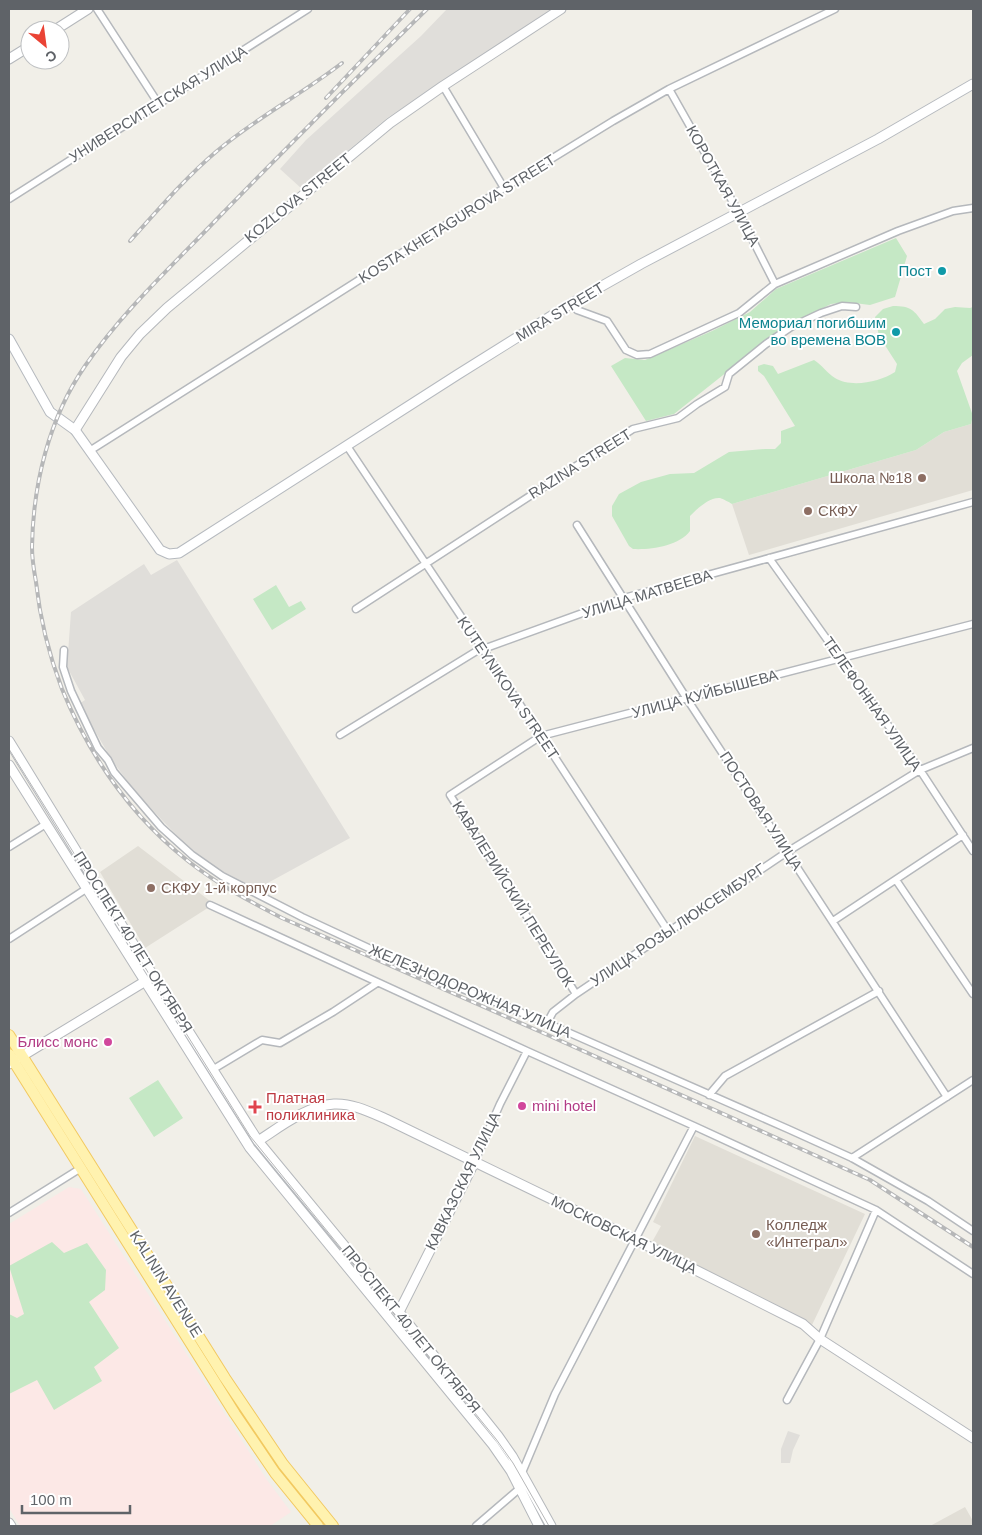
<svg xmlns="http://www.w3.org/2000/svg" width="982" height="1535" viewBox="0 0 982 1535" font-family="Arial,sans-serif">
  <style>
    .industrial { fill: #e0deda }
    .education { fill: #e1ded6 }
    .medical { fill: #fce8e6 }
    .green { fill: #c5e8c5 }
    .lines { fill: none; stroke-linecap: round; stroke-linejoin: round }
    .minor-casing { stroke: #b5b8bc; stroke-width: 9 }
    .tertiary-casing { stroke: #b5b8bc; stroke-width: 11 }
    .secondary-casing { stroke: #b6babf; stroke-width: 11 }
    .primary-casing { stroke: #f2c960; stroke-width: 12 }
    .minor { stroke: #fff; stroke-width: 6 }
    .tertiary { stroke: #fff; stroke-width: 9 }
    .secondary { stroke: #fff; stroke-width: 9 }
    .primary { stroke: #fff2af; stroke-width: 10 }
    .tram { stroke: #b6b7b8; stroke-width: 1 }
    .rail-casing { stroke: #b6b7b8; stroke-width: 4 }
    .rail { stroke: #fff; stroke-width: 2; stroke-dasharray: 5.5; stroke-linecap: butt }
    .culture-dot { fill: #0f9aa8; stroke: #fff; stroke-width: 2 }
    .education-dot { fill: #8d6e63; stroke: #fff; stroke-width: 2 }
    .hotel-dot { fill: #d1479c; stroke: #fff; stroke-width: 2 }
    .health-dot { fill: #e0444e; stroke: #fff; stroke-width: 2 }
    .labels { text-anchor: middle; stroke-width: 4; stroke-linejoin: round; paint-order: stroke }
    .street-label { font-size: 15px; fill: #5f6368; stroke: #fff }
    .culture-label { font-size: 15px; fill: #0d838f; stroke: #fff; text-anchor: end }
    .education-label { font-size: 15px; fill: #785e54; stroke: #fff; text-anchor: start }
    .hotel-label { font-size: 15px; fill: #b23c85; stroke: #fff; text-anchor: end }
    .health-label { font-size: 15px; fill: #be3a42; stroke: #fff; text-anchor: start }
  </style>
  <rect width="100%" height="100%" fill="#f1efe8"/>
  <path class="industrial" d="M447,9H553L387,118L302,189L280,169L306,140L421,36Z
    M177,560L350,838L253,891L223,873L188,847L161,819L133,789L112,760L79,704L85,700L67,667L71,612L144,564L151,575Z
    M788,1431L800,1435L793,1450L790,1463H781V1449Z"/>
  <path class="education" d="M973,415V490L749,555L732,504L916,450L944,432L971,424Z
    M138,846L214,904L145,948L100,872Z
    M695,1136L865,1214L812,1325L652,1242L661,1226L653,1222Z
    M965,1507L973,1521V1526H930Z"/>
  <path class="medical" d="M69,1187L81,1189L267,1480L291,1512L270,1526H20L9,1508V1224Z"/>
  <path class="green" d="M896,238L907,256L895,297L870,305L846,302L831,304L781,329L674,414L646,421L611,366L625,358L645,360L712,331L750,312L776,289Z
    M893,306C911,306 914,310 924,324L935,319L945,309L955,307L970,308L973,307V355L962,363L957,371L973,416L971,424L944,432L916,450L732,504C729,502 723,499 720,498C709,497 697,509 690,516V531C679,546 650,550 633,549L629,546L612,516V506L619,494L641,482L670,474L694,473L729,452L765,449H775L781,443V431L795,426L764,376L758,371V366L764,364L773,366L778,374L814,360C822,365 827,373 835,378C851,388 880,382 895,372L897,364L879,336L875,317L883,309Z
    M276,585L289,607L301,601L306,609L272,630L253,599Z
    M158,1080L183,1118L154,1137L129,1098Z
    M52,1242L64,1253L87,1243L106,1270L105,1290L89,1302L119,1348L94,1367L102,1381L54,1410L37,1380L9,1394V1314L17,1318L24,1314L9,1266Z"/>
  <g class="lines">
    <g class="minor-casing">
      <path id="minor" d="M97,9L158,103
        M443,86L504,188
        M669,89L739,213L775,284
        M9,199L308,9
        M572,303L577,310L607,321L626,350L637,355L650,354L739,313L775,284L898,231L953,211L973,208
        M347,446L541,736L668,931
        M91,450L504,188L613,121L669,89L835,9
        M577,525L687,699L947,1097
        M769,558L920,770L973,851
        M356,609L633,429L678,418L697,404L725,387L729,374L766,344L791,327L821,313L842,306L856,307
        M64,650L63,667L71,691L98,748L108,760L114,772L161,827L192,855L222,876L302,917L418,971L547,1023L788,1129L852,1158L928,1201L973,1231
        M340,735L475,652L624,598L973,502
        M9,847L46,824
        M896,880L973,994
        M210,905L527,1051L694,1126L876,1210L973,1274
        M833,921L963,835
        M9,939L86,889
        M576,994L450,795L541,736L973,624
        M547,1023L553,1012L576,994L787,852L920,770L973,748
        M212,1070L262,1040L280,1043L333,1012L377,983
        M709,1095L725,1076L879,991
        M852,1158L973,1080
        M475,1161L500,1104L527,1051
        M9,1213L81,1168
        M787,1400L820,1339L876,1210
        M521,1475L555,1394L694,1126
        M476,1526L519,1489L520,1485"/>
    </g>
    <g class="tertiary-casing">
      <path id="tertiary" d="M55,30L88,9
        M9,59L30,46
        M75,430L121,357L140,334L167,308L390,123L443,86L561,9
        M9,741L137,950L258,1141L399,1312L498,1436L512,1456L551,1526
        M9,765L250,1148L493,1445L511,1471L539,1526
        M9,1064L144,982
        M258,1141C280,1127 306,1106 334,1104C352,1103 370,1112 386,1119L636,1240L803,1324L820,1339L973,1438
        M399,1312L475,1161
        M9,1523L11,1526"/>
    </g>
    <g class="secondary-casing">
      <path id="secondary" d="M9,339L50,412L75,430L160,550L169,554L179,553L457,375L572,303L641,264L878,139L973,84"/>
    </g>
    <g class="primary-casing">
      <path id="primary" d="M9,1035L225,1378L283,1464L333,1526
        M9,1054L235,1414L275,1473L318,1526"/>
    </g>
    <use href="#minor" class="minor"/>
    <use href="#tertiary" class="tertiary"/>
    <use href="#secondary" class="secondary"/>
    <use href="#primary" class="primary"/>
    <path class="tram" d="M9,749L250,1136L496,1439L513,1463L549,1526"/>
    <g class="rail-casing">
      <path id="rail" d="M427,9C356,78 286,148 217,219C172,266 123,311 85,366C49,418 33,484 32,547C32,559 34,571 36,582C40,619 49,655 62,689C89,755 131,816 188,861C217,884 249,901 282,918L541,1032L870,1180L973,1247
        M326,98L410,9
        M130,241C158,210 185,178 217,151C256,118 302,94 342,63"/>
    </g>
    <use href="#rail" class="rail"/>
  </g>
  <g class="culture-dot">
    <circle cx="942" cy="271" r="5"/>
    <circle cx="896" cy="332" r="5"/>
  </g>
  <g class="education-dot">
    <circle cx="922" cy="478" r="5"/>
    <circle cx="808" cy="511" r="5"/>
    <circle cx="151" cy="888" r="5"/>
    <circle cx="756" cy="1234" r="5"/>
  </g>
  <g class="hotel-dot">
    <circle cx="108" cy="1042" r="5"/>
    <circle cx="522" cy="1106" r="5"/>
  </g>
  <path class="health-dot" d="M252.5 1099.5h5v5h5v5h-5v5h-5v-5h-5v-5h5z"/>
  <g class="labels">
    <g class="street-label">
      <text transform="translate(158 104) rotate(-32)" y="5">УНИВЕРСИТЕТСКАЯ УЛИЦА</text>
      <text transform="translate(723 186) rotate(61)" y="5">КОРОТКАЯ УЛИЦА</text>
      <text transform="translate(298 198) rotate(-39)" y="5">KOZLOVA STREET</text>
      <text transform="translate(457 219) rotate(-32)" y="5">KOSTA KHETAGUROVA STREET</text>
      <text transform="translate(560 312) rotate(-31)" y="5">MIRA STREET</text>
      <text transform="translate(580 464) rotate(-32)" y="5">RAZINA STREET</text>
      <text transform="translate(647 594) rotate(-17)" y="5">УЛИЦА МАТВЕЕВА</text>
      <text transform="translate(508 688) rotate(56)" y="5">KUTEYNIKOVA STREET</text>
      <text transform="translate(705 694) rotate(-15)" y="5">УЛИЦА КУЙБЫШЕВА</text>
      <text transform="translate(872 704) rotate(55)" y="5">ТЕЛЕФОННАЯ УЛИЦА</text>
      <text transform="translate(761 811) rotate(57)" y="5">ПОСТОВАЯ УЛИЦА</text>
      <text transform="translate(513 894) rotate(58)" y="5">КАВАЛЕРИЙСКИЙ ПЕРЕУЛОК</text>
      <text transform="translate(678 925) rotate(-34)" y="5">УЛИЦА РОЗЫ ЛЮКСЕМБУРГ</text>
      <text transform="translate(133 942) rotate(58)" y="5">ПРОСПЕКТ 40 ЛЕТ ОКТЯБРЯ</text>
      <text transform="translate(470 991) rotate(23)" y="5">ЖЕЛЕЗНОДОРОЖНАЯ УЛИЦА</text>
      <text transform="translate(463 1181) rotate(-64)" y="5">КАВКАЗСКАЯ УЛИЦА</text>
      <text transform="translate(624 1235) rotate(26)" y="5">МОСКОВСКАЯ УЛИЦА</text>
      <text transform="translate(166 1284) rotate(58)" y="5">KALININ AVENUE</text>
      <text transform="translate(411 1329) rotate(51)" y="5">ПРОСПЕКТ 40 ЛЕТ ОКТЯБРЯ</text>
    </g>
    <g class="culture-label">
      <text x="932" y="276">Пост</text>
      <text x="886" y="328">Мемориал погибшим<tspan x="886" dy="17">во времена ВОВ</tspan></text>
    </g>
    <g class="education-label">
      <text x="912" y="483" text-anchor="end">Школа №18</text>
      <text x="818" y="516">СКФУ</text>
      <text x="161" y="893">СКФУ 1-й корпус</text>
      <text x="766" y="1230">Колледж<tspan x="766" dy="17">«Интеграл»</tspan></text>
    </g>
    <g class="hotel-label">
      <text x="98" y="1047">Блисс монс</text>
      <text x="532" y="1111" text-anchor="start">mini hotel</text>
    </g>
    <g class="health-label">
      <text x="266" y="1103">Платная<tspan x="266" dy="17">поликлиника</tspan></text>
    </g>
  </g>
  <rect width="982" height="1535" fill="none" stroke="#5f6368" stroke-width="20"/>
  <g transform="translate(45 45) rotate(151)"><circle r="24" fill="#ffffff" stroke="#bfc1c3"/>
  <path d="M0-4L9 19L0 12L-9 19Z" fill="#ea4335"/>
  <text y="-8" font-size="14" font-weight="bold" text-anchor="middle" fill="#5f6368">С</text>
  </g>
  <path d="M22 1505v8h108v-8" fill="none" stroke="#5f6368" stroke-width="2.5"/>
  <text x="30" y="1505" font-size="15" fill="#5f6368" stroke="#ffffff" stroke-width="4" paint-order="stroke">100 m</text>
</svg>
